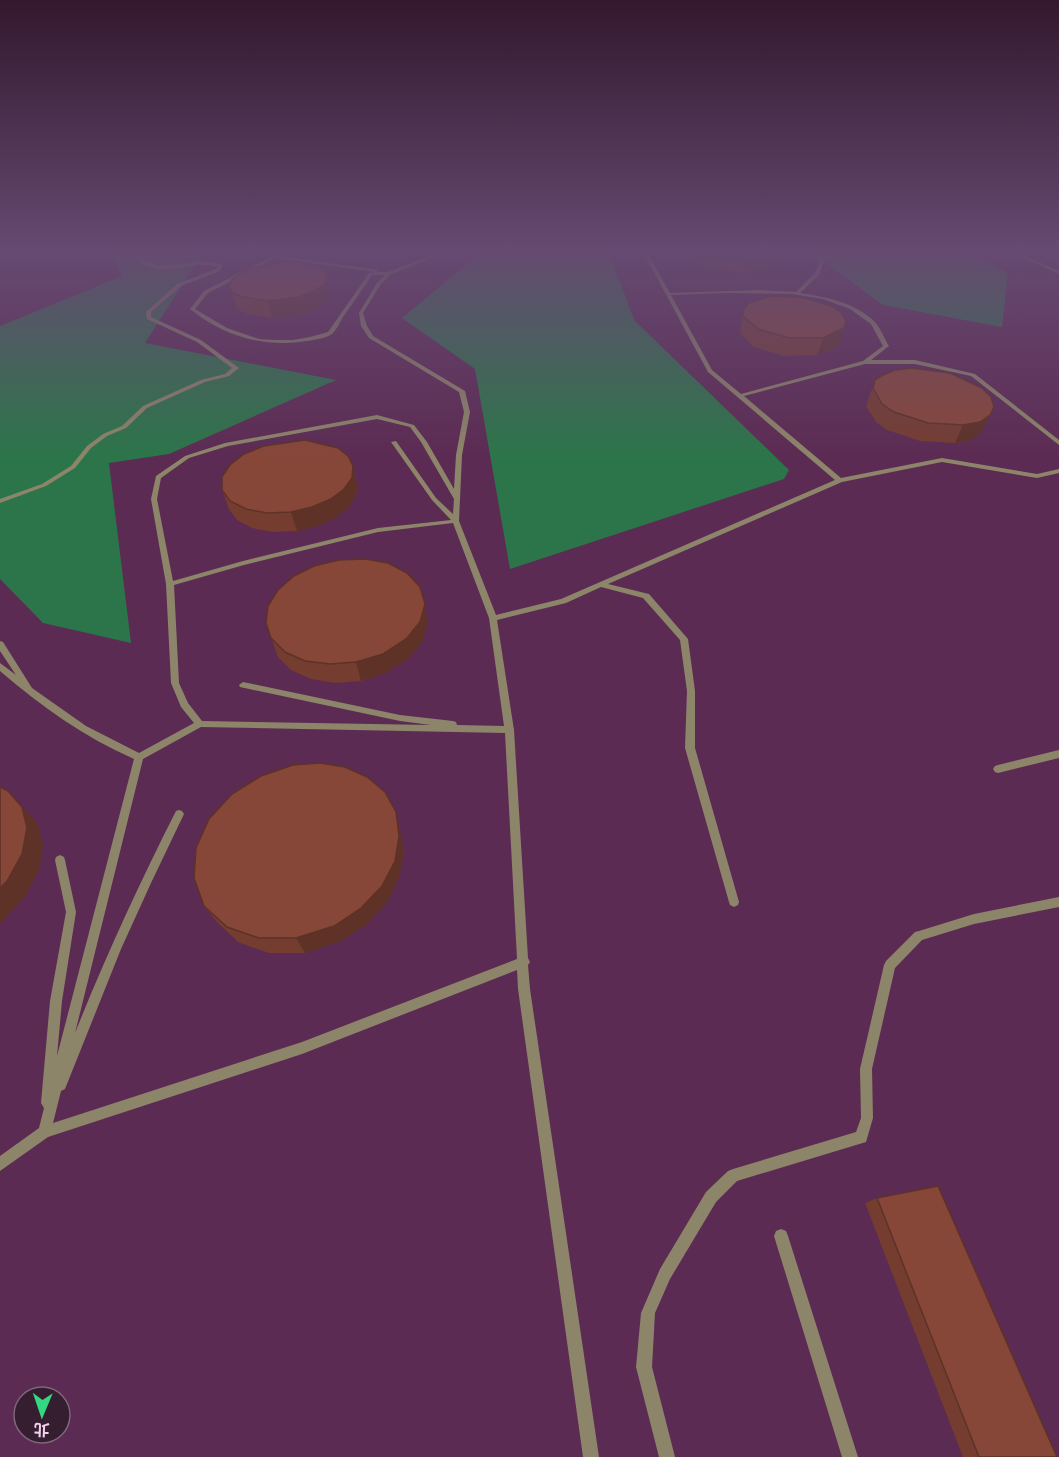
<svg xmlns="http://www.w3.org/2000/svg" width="1059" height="1457" viewBox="0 0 1059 1457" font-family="Overpass,'Noto Sans TC',sans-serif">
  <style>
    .green { fill: #2c754a }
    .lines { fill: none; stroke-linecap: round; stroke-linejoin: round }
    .lane { fill: #8d8569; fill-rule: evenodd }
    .wall { fill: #743d30 }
    .shaded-wall { fill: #5e3227 }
    .building { fill: #874738; stroke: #5e3227; stroke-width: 1.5 }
  </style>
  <rect width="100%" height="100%" fill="#5c2b53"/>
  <path class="green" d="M110,252H194L200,257L145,343L336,380L169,454L109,463L131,643L43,623L0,579V326L122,276Z
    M481,252H609L634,320L789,470L784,479L510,569L475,369L402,318Z
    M811,252H969L1008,273L1002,327L883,305Z"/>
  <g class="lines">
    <path class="lane" d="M132,252H136C161,281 191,253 223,265L220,271L181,286L151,312V317L201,340L239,368L229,376L205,382L147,408L126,428L107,436L91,448L75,468L46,486L0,503V499L42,484L71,466L87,446L103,434L122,426L143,406L201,380L225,374L232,368L197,342L147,319L146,312L177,284L216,269L218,267C194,258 164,279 141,263C138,261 135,256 132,252Z
      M362,252H405L390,255Z
      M441,252H447L391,274L381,284L363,313L367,326L373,336L465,391L470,412L462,455L459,521L496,615L561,599L835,480L708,372L643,252H647L670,293L758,290L796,292L815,273L820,262L814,252H818L824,262L819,275L800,293C826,297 854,302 874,321C880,327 884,338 889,346L871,360H915L975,374L1059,440V445L971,376L915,364H865L744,396L841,478L942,458L1037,474L1059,469V473L1037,478L942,462L842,482L608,584L649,594L688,639L695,691V748L739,902L738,905L734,907L730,905L729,902L685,748L687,691L680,640L643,598L601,587L566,603L497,620L514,730L528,958L530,962L528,965L530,989L599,1457H583L518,989L517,970L302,1054L48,1137L0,1171V1156L39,1128L44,1108L41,1103L50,1001L66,912L55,860L56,857L60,855L64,857L65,860L76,912L62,1001L57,1056L134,759C84,737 41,706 0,671V663L16,675L0,651V641L3,642L32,688L86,726L139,753L194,723L181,707L171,683L166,584L151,499L156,476L185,456L225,443L377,415L414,425L427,442L454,489L456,455L464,412L459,392L369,338L361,326L359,313L377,283L385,275H372C363,289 353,303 343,317C340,322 337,329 333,333C328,338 314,340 307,341C264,348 223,336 190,309L204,291L273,256L277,253L279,254L278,256L378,270L376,272H388ZM276,258L376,272L369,273L328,332L310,337L293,340H275L259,339L227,328L195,309L208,293ZM724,293L792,294L823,299L850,309L871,324L883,346L863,361L741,394L712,370L671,295ZM377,419L410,427L421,442L454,499L453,514L436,498L396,441L391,442L432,500L451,520L378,528L243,561L173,581L157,499L161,478L189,458L228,446ZM453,523L489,618L504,726L457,725L456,722L453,721L400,715L243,682L239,685L240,687L400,721L431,725L202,721L188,703L179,683L174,585L244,565L378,532ZM201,727L505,733L517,959L302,1042L53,1123L61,1091L65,1089L121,949L151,883L184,814L182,811L179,810L176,811C139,884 105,958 75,1033L143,759Z
      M1010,252H1016L1059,271V274Z
      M1059,750V758L998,773L995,772L993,769L995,766L998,765Z
      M1059,897V907L974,924L922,940L895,968L872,1069L873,1118L866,1142L737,1181L716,1202L670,1279L655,1313L652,1367L675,1457H659L636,1367L641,1313L660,1269L706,1192L728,1171L733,1169L856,1132L861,1118L860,1069L884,965L886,961L915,932L919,931L974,914Z
      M781,1229L786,1231L788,1236L858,1457H842L774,1236L776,1231Z"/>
  </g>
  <path class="wall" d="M689,252H778L774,266L766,270L741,273L703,266L689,254Z
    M229,286L330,296L326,302L304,313L272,318L245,313L237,308Z
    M744,309L841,339L838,346L817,355L784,356L754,347L740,333Z
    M875,380L981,433L971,440L955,443L920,441L887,430L876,422L866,406Z
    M353,466L357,485L356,496L348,508L335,518L317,526L297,531L273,532L252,528L237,520L229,509L222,490Z
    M425,604L427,623L423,641L409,658L387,672L361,681L335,683L311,679L291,670L278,657L266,623Z
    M396,812L400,829L404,852L399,877L387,902L367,924L341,941L305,953H269L238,942L216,921L204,906Z
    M877,1198L1057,1457H963L865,1203Z"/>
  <path class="shaded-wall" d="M773,252H778L774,266L766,270L741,273L744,257Z
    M327,279L330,296L326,302L304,313L272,318L268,301Z
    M846,321L838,346L817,355L823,338Z
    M990,415L981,433L971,440L955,443L963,425Z
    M353,466L357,485L356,496L348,508L335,518L317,526L297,531L291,512Z
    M425,604L427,623L423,641L409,658L387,672L361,681L356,662Z
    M8,791L38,824L43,845L39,870L25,896L0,924V888Z
    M396,812L400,829L404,852L399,877L387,902L367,924L341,941L305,953L296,938Z"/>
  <path class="building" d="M715,252H773L769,254L744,257Z
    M295,262L319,268L326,273L327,279L323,286L300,297L268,301L240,296L232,292L229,286L232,279L250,268Z
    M772,296L805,298L834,307L842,314L846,321L844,328L823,338H789L758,329L743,316L744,309L749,303Z
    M912,368L950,373L982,388L991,397L994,407L990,415L980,422L963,425L928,423L894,412L882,404L873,388L875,380L883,375L895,370Z
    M305,440L338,448L348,456L353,466L352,478L344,489L331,499L312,507L291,512L267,513L246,509L230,501L222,490V477L230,465L244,454L264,446Z
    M365,559L388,563L407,573L420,587L425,604L420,622L406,639L383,654L356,662L330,664L305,661L285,652L271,638L266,623L268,606L278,590L294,576L314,566L339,560Z
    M320,763L345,767L367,777L385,792L396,812L399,836L395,861L382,886L361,908L334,926L296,938H259L227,927L204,906L194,878L196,848L209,819L232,794L261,776L293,765Z
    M0,787L8,791L22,807L27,828L22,854L7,881L0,888Z
    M938,1186L1057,1457H979L877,1198Z"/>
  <linearGradient id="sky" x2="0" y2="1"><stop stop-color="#33182e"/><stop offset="0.55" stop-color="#664a71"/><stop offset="1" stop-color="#664a71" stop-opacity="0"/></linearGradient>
  <rect width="1059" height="456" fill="url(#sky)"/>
  <g transform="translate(42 1415) rotate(182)"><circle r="28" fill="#341e30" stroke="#7f667a" stroke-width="1.5"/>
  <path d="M0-4.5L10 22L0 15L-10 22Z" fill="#33d881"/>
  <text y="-9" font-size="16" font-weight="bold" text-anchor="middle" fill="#f0d1e9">北</text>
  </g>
</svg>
